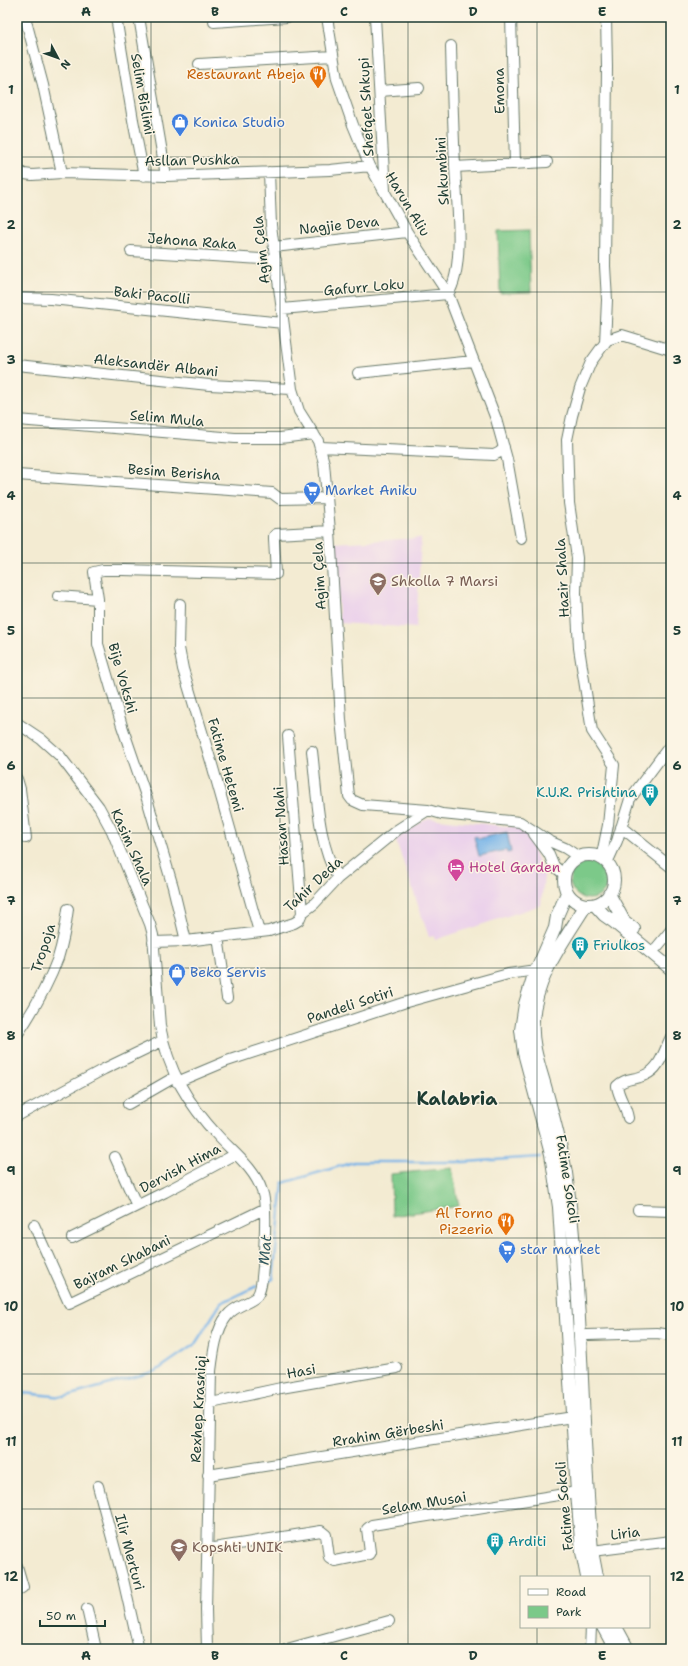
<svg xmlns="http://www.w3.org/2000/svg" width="688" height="1666" viewBox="0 0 688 1666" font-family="'Shantell Sans',sans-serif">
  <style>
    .built { fill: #ebd1eb }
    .green { fill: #7bc989; stroke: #4d835e }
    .water { fill: #75b2e8; stroke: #4a788e }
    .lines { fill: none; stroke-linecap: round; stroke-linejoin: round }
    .stream { stroke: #75b2e8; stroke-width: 2.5 }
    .minor-casing { stroke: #697a6b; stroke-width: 12 }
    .tertiary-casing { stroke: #697a6b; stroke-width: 14 }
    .minor { stroke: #fff; stroke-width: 10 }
    .tertiary { stroke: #fff; stroke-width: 12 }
    .grid { fill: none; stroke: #1f3d34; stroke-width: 1; stroke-opacity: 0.55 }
    .labels { text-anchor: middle; stroke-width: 3; stroke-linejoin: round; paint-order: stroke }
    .food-label { font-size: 14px; fill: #c56008; stroke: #fcf5e5; text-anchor: end }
    .street-label { font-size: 14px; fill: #1f3d34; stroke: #fcf5e5 }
    .shop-label { font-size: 14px; fill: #366cbe; stroke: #fcf5e5; text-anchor: start }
    .education-label { font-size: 14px; fill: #785e54; stroke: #fcf5e5; text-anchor: start }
    .culture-label { font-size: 14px; fill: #0d838f; stroke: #fcf5e5; text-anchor: start }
    .hotel-label { font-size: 14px; fill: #b23c85; stroke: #fcf5e5; text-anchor: start }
    .water-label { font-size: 15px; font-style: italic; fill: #345a61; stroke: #fcf5e5 }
    .district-label { font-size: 18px; font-weight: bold; fill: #1f3d34; stroke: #fcf5e5 }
    .neatline { fill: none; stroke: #1f3d34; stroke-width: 1.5 }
    .grid-label { font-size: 13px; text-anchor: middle; font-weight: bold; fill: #1f3d34 }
  </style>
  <rect width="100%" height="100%" fill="#fcf5e5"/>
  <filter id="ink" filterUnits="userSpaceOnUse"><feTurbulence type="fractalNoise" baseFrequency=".025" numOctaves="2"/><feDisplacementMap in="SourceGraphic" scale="8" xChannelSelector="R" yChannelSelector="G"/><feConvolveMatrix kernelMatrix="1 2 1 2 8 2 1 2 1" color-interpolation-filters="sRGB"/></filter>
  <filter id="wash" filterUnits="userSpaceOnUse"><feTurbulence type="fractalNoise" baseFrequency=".012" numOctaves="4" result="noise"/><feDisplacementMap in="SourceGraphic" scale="16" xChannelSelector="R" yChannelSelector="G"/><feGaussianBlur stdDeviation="0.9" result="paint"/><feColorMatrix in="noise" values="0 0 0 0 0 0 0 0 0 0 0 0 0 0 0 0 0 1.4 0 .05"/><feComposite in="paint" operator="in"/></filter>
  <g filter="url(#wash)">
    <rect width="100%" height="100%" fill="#f3ebd2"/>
    <path class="built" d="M421,538L416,628L340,623L333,543Z
      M428,818L524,828L544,876L541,905L435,940L434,936L429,937L395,838Z"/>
    <path class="green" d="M529,230L531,292L500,293L498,231Z
      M570 880a19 19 0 1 1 38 0a19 19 0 1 1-38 0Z
      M452,1168L459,1206L392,1216L391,1174Z"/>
    <path class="water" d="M507,832L511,852L507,853L506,850L479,856L474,837L477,836L478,839Z"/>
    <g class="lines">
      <path class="stream" d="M264,1283L273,1279L283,1183L354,1162H465L540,1157
        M17,1402L24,1393L64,1397L156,1371L195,1344L221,1303L257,1286"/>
    </g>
  </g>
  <g filter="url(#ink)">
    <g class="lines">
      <g class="minor-casing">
        <path id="minor" d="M25,17L43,85L62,173
          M116,17L133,120L144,176
          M139,17L166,176
          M327,17L337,79L353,125L370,166L407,232L448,294L496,419L507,459L521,538
          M375,17L385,191
          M511,17L515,164
          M214,22L287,17
          M199,64L333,56
          M380,91L419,88
          M455,167L547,162
          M17,170L24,174L32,175L62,173L166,176L330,170L370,166
          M269,172L271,225L292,389L299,411L318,441L324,463L330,531L341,720L349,796L352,800L363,805L428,810L442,814L520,822L549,841L565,848L579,857
          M274,247L407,232
          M131,251L276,260
          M17,298L51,299L283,323
          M282,309L448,294C466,267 456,197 455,165C453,125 452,86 451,46
          M605,343L607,300L605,266L607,67L606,17
          M17,365L209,385L292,389
          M358,373L473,361
          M18,420L235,438H280L314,434
          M321,447L494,455L500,452L504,447
          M17,475L272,493L280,499L326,498
          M58,596L98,599
          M180,604L179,648L183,669L213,768L259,932
          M17,723L41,739L60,756L99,807L112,831L150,924L153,935L160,1026C168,1071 188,1104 219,1137C234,1153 255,1169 262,1191C268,1205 264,1250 263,1267C262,1275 262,1290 257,1296C251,1303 235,1305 227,1316C216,1329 213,1355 211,1371L206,1610L207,1649
          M288,736L302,913
          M312,751C317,791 317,843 338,878
          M17,779L20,789L26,838
          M621,827L671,867
          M534,834L549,854L554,866L565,875
          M601,859L608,825L614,765L592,731L579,648L576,593L577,558L569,503L567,440L572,416L580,388L591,362L607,340L622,335L671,350
          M607,863L617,841L630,799L671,744
          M218,937L227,998
          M186,941L173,887L147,799L122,726L98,644V599L94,572L103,570H123L276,574L274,539V536L276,534L330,531
          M153,942L186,941L269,931L294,923L299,920L302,913L314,904L338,878L397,830L428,810
          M657,947L671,930
          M17,1035C33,1011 48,985 58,958C63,942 66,925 68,909
          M177,1082L227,1061L403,1003L508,974L536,970
          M128,1104L175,1077
          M17,1116L104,1069L162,1041
          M628,1118C626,1105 619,1099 617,1086C624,1078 635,1080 645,1075C660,1069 664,1051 671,1037
          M115,1157L137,1206
          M638,1210L671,1211
          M34,1225L69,1303L264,1209
          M72,1238L165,1192L236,1154
          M579,1338L587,1335L657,1333L671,1335
          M211,1403L281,1388L397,1368
          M208,1475L572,1417
          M98,1486L123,1579L139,1649
          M207,1549L321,1531L326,1535L329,1557L335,1561L369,1554L370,1552L367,1529L372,1525L577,1492
          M584,1552L671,1541
          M17,1566L23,1587L17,1591
          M87,1609L96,1649
          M287,1649L389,1621
          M590,1649L591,1627"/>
      </g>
      <g class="tertiary-casing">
        <path id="tertiary" d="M564 880a25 25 0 1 1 50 0a25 25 0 1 1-50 0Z
          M567,893L557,916L555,928L532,981L525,1004L521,1030L524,1053L551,1154L559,1207L577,1492L582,1552L587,1577
          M609,894L624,921L634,929
          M586,905C564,941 536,976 533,1020C531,1043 539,1065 545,1086C553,1115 561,1144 566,1173C582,1290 581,1408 590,1525L592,1551L597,1577
          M595,905L604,915L614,922L671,969
          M603,1627L615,1649
          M616,1627L628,1649"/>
      </g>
      <use href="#minor" class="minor"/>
      <use href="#tertiary" class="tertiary"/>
    </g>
  </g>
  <path class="grid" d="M151,17V1649M280,17V1649M408,17V1649M537,17V1577M17,157H671M17,292H671M17,428H671M17,563H671M17,698H671M17,833H671M17,968H671M17,1103H671M17,1238H671M17,1374H671M17,1509H671M537,1627V1649"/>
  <defs>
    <g id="restaurant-pin" transform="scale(0.9)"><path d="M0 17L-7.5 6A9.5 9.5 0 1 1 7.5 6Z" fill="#e8710a" stroke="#fcf5e5"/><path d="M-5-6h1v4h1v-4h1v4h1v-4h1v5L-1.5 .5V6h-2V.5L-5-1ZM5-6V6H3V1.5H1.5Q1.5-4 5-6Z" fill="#fff"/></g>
    <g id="shop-pin" transform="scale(0.9)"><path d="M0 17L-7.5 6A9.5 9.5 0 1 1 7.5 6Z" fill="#3f7fe0" stroke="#fcf5e5"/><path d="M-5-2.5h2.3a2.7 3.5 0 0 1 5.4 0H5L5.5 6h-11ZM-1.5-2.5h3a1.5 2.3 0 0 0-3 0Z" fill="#fff"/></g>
    <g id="supermarket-pin" transform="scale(0.9)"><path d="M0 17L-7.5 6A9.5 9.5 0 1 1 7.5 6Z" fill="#3f7fe0" stroke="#fcf5e5"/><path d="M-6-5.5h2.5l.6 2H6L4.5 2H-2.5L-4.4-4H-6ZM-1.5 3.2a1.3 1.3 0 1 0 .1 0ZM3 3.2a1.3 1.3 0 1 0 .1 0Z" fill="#fff"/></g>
    <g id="school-pin" transform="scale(0.9)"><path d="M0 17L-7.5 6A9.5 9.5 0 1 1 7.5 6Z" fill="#8d6e63" stroke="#fcf5e5"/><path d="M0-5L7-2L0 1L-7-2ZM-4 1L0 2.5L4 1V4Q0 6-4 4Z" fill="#fff"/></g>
    <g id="building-pin" transform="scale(0.9)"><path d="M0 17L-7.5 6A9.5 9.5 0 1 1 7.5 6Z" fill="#0f9aa8" stroke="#fcf5e5"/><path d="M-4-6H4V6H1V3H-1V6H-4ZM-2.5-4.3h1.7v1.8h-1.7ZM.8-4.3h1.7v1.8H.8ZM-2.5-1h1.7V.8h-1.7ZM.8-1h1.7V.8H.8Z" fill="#fff"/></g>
    <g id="hotel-pin" transform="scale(0.9)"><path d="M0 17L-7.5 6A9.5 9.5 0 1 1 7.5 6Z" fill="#d1479c" stroke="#fcf5e5"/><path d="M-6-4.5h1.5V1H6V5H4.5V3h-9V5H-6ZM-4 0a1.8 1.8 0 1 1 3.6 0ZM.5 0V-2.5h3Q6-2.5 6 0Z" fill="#fff"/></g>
  </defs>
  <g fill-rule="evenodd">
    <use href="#restaurant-pin" x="318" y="74"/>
    <use href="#shop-pin" x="180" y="122"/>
    <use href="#supermarket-pin" x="312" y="490"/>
    <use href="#school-pin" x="378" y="581"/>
    <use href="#building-pin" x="650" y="792"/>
    <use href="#hotel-pin" x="456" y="867"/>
    <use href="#building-pin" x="580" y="945"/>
    <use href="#shop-pin" x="177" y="972"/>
    <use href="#restaurant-pin" x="506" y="1221"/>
    <use href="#supermarket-pin" x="507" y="1249"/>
    <use href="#building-pin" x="495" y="1541"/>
    <use href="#school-pin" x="179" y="1547"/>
  </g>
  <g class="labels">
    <g class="food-label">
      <text x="305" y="79">Restaurant Abeja</text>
      <text x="493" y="1218">Al Forno<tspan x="493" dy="16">Pizzeria</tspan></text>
    </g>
    <g class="street-label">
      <text transform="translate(499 91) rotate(-91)" y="5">Emona</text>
      <text transform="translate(143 94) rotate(80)" y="5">Selim Bislimi</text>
      <text transform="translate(366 107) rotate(-93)" y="5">Shefqet Shkupi</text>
      <text transform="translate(192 160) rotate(-1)" y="5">Asllan Pushka</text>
      <text transform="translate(442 171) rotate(-93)" y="5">Shkumbini</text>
      <text transform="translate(408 204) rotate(59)" y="5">Harun Aliu</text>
      <text transform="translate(339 225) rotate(-6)" y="5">Nagjie Deva</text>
      <text transform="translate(192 241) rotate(4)" y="5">Jehona Raka</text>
      <text transform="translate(261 250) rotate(-96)" y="5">Agim Çela</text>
      <text transform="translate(364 287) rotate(-5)" y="5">Gafurr Loku</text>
      <text transform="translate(152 295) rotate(6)" y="5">Baki Pacolli</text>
      <text transform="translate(156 365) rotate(6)" y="5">Aleksandër Albani</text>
      <text transform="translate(167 418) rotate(5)" y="5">Selim Mula</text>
      <text transform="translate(174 472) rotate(4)" y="5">Besim Berisha</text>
      <text transform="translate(319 576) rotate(-93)" y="5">Agim Çela</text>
      <text transform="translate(562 578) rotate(-93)" y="5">Hazir Shala</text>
      <text transform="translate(123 678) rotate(74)" y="5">Bije Vokshi</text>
      <text transform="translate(226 765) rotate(74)" y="5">Fatime Hetemi</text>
      <text transform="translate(281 826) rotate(-94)" y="5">Hasan Nahi</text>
      <text transform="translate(132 847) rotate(66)" y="5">Kasim Shala</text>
      <text transform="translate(313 884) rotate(-43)" y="5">Tahir Deda</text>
      <text transform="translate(43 948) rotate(-72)" y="5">Tropoja</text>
      <text transform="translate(350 1005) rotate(-18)" y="5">Pandeli Sotiri</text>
      <text transform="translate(180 1168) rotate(-28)" y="5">Dervish Hima</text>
      <text transform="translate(568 1179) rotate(81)" y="5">Fatime Sokoli</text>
      <text transform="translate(122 1262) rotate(-26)" y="5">Bajram Shabani</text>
      <text transform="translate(301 1371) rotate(-10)" y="5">Hasi</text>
      <text transform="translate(198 1409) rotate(-87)" y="5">Rexhep Krasniqi</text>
      <text transform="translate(388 1433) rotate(-9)" y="5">Rrahim Gërbeshi</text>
      <text transform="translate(424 1503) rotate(-9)" y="5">Selam Musai</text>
      <text transform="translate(564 1506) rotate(-95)" y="5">Fatime Sokoli</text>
      <text transform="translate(625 1533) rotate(-7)" y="5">Liria</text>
      <text transform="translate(130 1552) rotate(75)" y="5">Ilir Merturi</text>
    </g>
    <g class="shop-label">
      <text x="193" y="127">Konica Studio</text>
      <text x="325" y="495">Market Aniku</text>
      <text x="190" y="977">Beko Servis</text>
      <text x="520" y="1254">star market</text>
    </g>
    <g class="education-label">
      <text x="391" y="586">Shkolla 7 Marsi</text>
      <text x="192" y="1552">Kopshti UNIK</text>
    </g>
    <g class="culture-label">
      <text x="637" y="797" text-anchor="end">K.U.R. Prishtina</text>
      <text x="593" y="950">Friulkos</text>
      <text x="508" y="1546">Arditi</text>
    </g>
    <g class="hotel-label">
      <text x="469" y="872">Hotel Garden</text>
    </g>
    <g class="water-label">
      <text transform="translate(265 1250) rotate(-84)" y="5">Mat</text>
    </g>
    <g class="district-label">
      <text x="457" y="1105">Kalabria</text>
    </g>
  </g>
  <rect width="688" height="1666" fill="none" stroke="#fcf5e5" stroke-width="44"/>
  <rect x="520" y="1576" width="130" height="52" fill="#fcf5e5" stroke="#a4ab9e"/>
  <rect x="528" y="1589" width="20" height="6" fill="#ffffff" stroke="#a4ab9e"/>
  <text x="556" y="1596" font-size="12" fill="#1f3d34">Road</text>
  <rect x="528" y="1606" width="20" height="12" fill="#7bc989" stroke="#a4ab9e"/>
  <text x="556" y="1616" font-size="12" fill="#1f3d34">Park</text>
  <g transform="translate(58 58) rotate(131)" stroke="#fcf5e5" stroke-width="3" paint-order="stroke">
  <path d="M0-3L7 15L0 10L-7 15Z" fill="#1f3d34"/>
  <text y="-6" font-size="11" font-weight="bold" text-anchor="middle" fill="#1f3d34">N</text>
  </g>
  <path d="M40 1620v6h65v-6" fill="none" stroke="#1f3d34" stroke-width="2"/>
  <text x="46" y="1620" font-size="12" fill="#1f3d34" stroke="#fcf5e5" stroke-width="3" paint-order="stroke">50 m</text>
  <rect x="22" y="22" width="644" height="1622" class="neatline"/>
  <g class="grid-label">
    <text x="86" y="16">A</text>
    <text x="215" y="16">B</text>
    <text x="344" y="16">C</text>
    <text x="473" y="16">D</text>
    <text x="602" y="16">E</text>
    <text x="11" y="94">1</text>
    <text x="677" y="94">1</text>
    <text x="11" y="229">2</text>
    <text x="677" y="229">2</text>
    <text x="11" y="364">3</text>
    <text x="677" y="364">3</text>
    <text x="11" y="500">4</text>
    <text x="677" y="500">4</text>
    <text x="11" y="635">5</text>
    <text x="677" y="635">5</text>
    <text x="11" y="770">6</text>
    <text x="677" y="770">6</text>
    <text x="11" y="905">7</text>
    <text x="677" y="905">7</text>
    <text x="11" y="1040">8</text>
    <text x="677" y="1040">8</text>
    <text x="11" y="1175">9</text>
    <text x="677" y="1175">9</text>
    <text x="11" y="1311">10</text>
    <text x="677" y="1311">10</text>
    <text x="11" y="1446">11</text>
    <text x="677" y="1446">11</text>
    <text x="11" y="1581">12</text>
    <text x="677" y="1581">12</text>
    <text x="86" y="1660">A</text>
    <text x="215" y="1660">B</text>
    <text x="344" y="1660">C</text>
    <text x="473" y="1660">D</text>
    <text x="602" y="1660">E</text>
  </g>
</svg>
